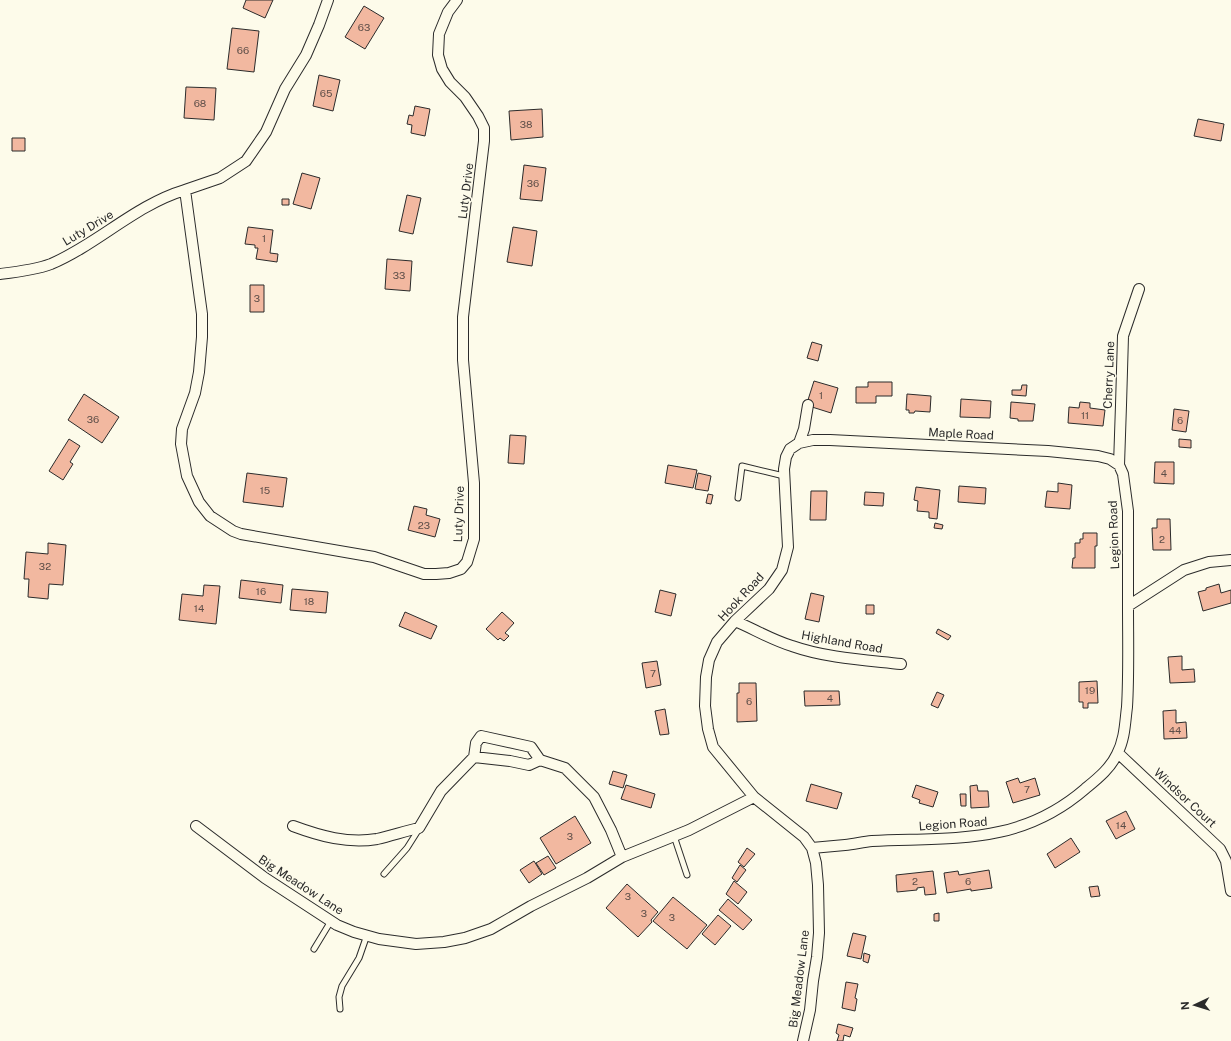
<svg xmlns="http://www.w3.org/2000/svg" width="1231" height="1041" viewBox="0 0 1231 1041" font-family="'Public Sans',sans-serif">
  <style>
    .building { fill: #f2b8a0; stroke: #2b2b2b }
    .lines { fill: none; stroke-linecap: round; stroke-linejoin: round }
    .service-casing { stroke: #2b2b2b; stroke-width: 7 }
    .minor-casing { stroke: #2b2b2b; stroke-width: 12 }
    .service { stroke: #fdfbea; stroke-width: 5 }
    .minor { stroke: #fdfbea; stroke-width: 10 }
    .labels { text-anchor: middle; stroke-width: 3; stroke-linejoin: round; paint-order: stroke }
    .number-label { font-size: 10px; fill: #5d4e48 }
    .street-label { font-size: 12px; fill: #2b2b2b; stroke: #fdfbea }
  </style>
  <rect width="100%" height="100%" fill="#fdfbea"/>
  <path class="building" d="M246,0H273L265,18L243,8Z
    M364,6L384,18L365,49L345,37Z
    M232,28L259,31L254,72L227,69Z
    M319,75L340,80L333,111L313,106Z
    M186,87L216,88L214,120L184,118Z
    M415,106L430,109L425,136L411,133L412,125L407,124L409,115L413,116Z
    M542,109L543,137L511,140L509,111Z
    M1198,119L1224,124L1221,141L1194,136Z
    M12,138H25V151H12Z
    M524,165L546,168L542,201L520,199Z
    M302,173L320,178L311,209L293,204Z
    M407,195L421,198L413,234L399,231Z
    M282,199H289V205H282Z
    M248,227L273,230L270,253L278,254L277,262L256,259L258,248H255V245L245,244Z
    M513,227L537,231L532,266L507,262Z
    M387,259L412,261L410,291L385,289Z
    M250,285H264V312H250Z
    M812,342L822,345L818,361L807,358Z
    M814,381L838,388L831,413L812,407L807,403Z
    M868,382H892V396H876V403H856V387H868Z
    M1022,385H1027L1026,396L1012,395V390H1021Z
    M84,394L119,417L102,443L68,420Z
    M907,394L931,396L930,412L915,411L914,413H909V410H906Z
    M961,399L991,401L990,418L960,417Z
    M1011,402L1035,404L1033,421H1018V419L1010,418Z
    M1080,402L1090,403V408L1105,410L1103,426L1068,423L1069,407L1079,408Z
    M1174,409L1189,411L1186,432L1172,430Z
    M510,435L526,436L524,464L508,463Z
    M69,439L80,446L70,462L73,464L63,480L49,471Z
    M1179,439L1191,440V448L1179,447Z
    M1155,462H1174V484L1154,483Z
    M668,465L697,470L693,488L665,483Z
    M247,473L287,478L283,507L243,502Z
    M698,473L711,476L708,491L695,489Z
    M1058,483L1072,485L1070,509L1045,507L1047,491L1058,492Z
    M959,486L986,488L985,504L958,502Z
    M916,487L940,490L937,519L929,518V512L917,511L918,501L914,500Z
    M811,491H827L826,520H810Z
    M865,492L884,493L883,506L864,505Z
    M708,494L713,495L711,504L706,503Z
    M414,506L427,509L426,515L440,519L435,537L408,530Z
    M1157,519H1170L1171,550H1153L1152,528H1157Z
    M935,523L943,525L942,529L934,528Z
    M1083,533H1097V546H1095V568H1072L1073,558H1075V543H1080V539H1083Z
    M48,543L66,545L63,585L49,584L48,599L28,597L29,579H24L26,552L48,554Z
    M241,580L283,585L281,603L239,598Z
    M1219,584L1221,593L1231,590V603L1203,611L1198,592L1206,590V588Z
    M204,585L220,586L216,624L179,620L182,594L203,596Z
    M292,589L328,592L326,613L290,610Z
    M660,590L676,594L671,616L655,612Z
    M811,593L824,596L819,622L805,619Z
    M866,605H874V614H866Z
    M405,612L437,626L431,639L399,626Z
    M502,612L514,623L505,633L509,636L504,641L500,638L498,640L486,629Z
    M938,629L951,636L948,640L936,633Z
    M1182,656V670L1194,669L1195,682L1170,683L1168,657Z
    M657,661L661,685L646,688L642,663Z
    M1097,681L1098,703H1088V708H1083V702H1079V682Z
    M739,683H756L757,721L737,722V693H739Z
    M804,691H839L840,705L805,706Z
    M937,692L944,695L938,708L931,705Z
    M665,709L669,734L660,735L655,711Z
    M1176,710V723L1186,722L1187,738L1164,739L1163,711Z
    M613,771L627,775L623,788L609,784Z
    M1018,778L1020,783L1035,778L1040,795L1013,803L1006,782Z
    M811,784L842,793L837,809L806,801Z
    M626,785L655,794L651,808L621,799Z
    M916,785L938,792L933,807L919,803L920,800L912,797Z
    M977,785L978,791H988L989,807L971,808L970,786Z
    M960,794H966V806H961Z
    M1126,811L1135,829L1116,839L1106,821Z
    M575,816L591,843L556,864L540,838Z
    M1071,838L1080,852L1055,868L1047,854Z
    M747,848L755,854L744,867L738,862Z
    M548,856L556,868L544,875L536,863Z
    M534,861L542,874L529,883L520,870Z
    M740,865L746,870L737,882L732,878Z
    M989,870L992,888L971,891V889L947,893L944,873L958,871L959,875Z
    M933,871L936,894L925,895L924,887L917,888V890L897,892L896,875Z
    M734,881L747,892L738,904L726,894Z
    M627,884L658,912L651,920L652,922L638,937L606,908Z
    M1098,886L1100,896L1091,897L1089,887Z
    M673,897L707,925L687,949L653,921Z
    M728,899L752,920L743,930L719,910Z
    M939,913V921H934V914Z
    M718,915L731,926L715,945L702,934Z
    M853,933L866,936L861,959L847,956Z
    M864,953L870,955L868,963L863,961Z
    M846,982L858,984L855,998L857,999L855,1011L842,1008Z
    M838,1024L853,1028L850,1037L844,1035L843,1041H837L839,1035L836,1033Z"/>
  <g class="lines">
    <g class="service-casing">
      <path id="service" d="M738,498L742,466L784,476
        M674,836L687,875
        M384,874L407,848L419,829
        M314,949L331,921
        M340,1009L339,997L342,986L359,958L367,935"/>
    </g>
    <g class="minor-casing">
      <path id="minor" d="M328,0L319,25L306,55L285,89L266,132L246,161L220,178L185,190L202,314V337L199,372L195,393L182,429L181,444L187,476L199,502L210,516L233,531L241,534L374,557L424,574H436L449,573L461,569L467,562L474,539V483L463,360V317L484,141V128L478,116L465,97L450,82L442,69L438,55L439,34L448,12L457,0
        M0,274C17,272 35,270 51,264C98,244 135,205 185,190
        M799,443L813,440H830L1048,451L1098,456L1110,459L1119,465
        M1128,606V511L1123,474L1119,465L1121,405L1123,336L1139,289
        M735,621C754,629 772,640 792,646C826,658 865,660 901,664
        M1118,753L1220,849L1226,861L1231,891
        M474,757L510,761L529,765L540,760
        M196,826L265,878L337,925L354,932L379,939L416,944L444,942L465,938L491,929L531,906L587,878L622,857L689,830L754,797
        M293,826C320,836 348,844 377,839C391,836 405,831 419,828L441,791L474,757L476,743L481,736L531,747L540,760L565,768L594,797L611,830L622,857
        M812,848C823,847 834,846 845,845C854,844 863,842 872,841C952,837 1019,846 1085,789C1097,779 1110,769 1117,754C1125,739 1125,722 1127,707C1129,673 1128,640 1128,606L1184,570L1209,562L1231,560
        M803,1041L810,1010L813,981L817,957L819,933L818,885L816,863L812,848L804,837L754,797L713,747L708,729L705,706L706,677L709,660L717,642L735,621L769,589L782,570L788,547L784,469L786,457L790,449L799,443L804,429L808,405"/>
    </g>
    <use href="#service" class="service"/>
    <use href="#minor" class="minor"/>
  </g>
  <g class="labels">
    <g class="number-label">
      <text x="364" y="31">63</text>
      <text x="243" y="54">66</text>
      <text x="326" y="97">65</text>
      <text x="200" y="107">68</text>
      <text x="526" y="128">38</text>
      <text x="533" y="187">36</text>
      <text x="264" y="242">1</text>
      <text x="399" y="279">33</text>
      <text x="257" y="302">3</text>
      <text x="821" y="399">1</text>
      <text x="1085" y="419">11</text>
      <text x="93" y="423">36</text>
      <text x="1180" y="424">6</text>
      <text x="1164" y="477">4</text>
      <text x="265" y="494">15</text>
      <text x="424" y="529">23</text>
      <text x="1162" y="543">2</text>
      <text x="45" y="570">32</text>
      <text x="261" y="595">16</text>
      <text x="309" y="605">18</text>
      <text x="199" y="612">14</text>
      <text x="653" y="677">7</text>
      <text x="1090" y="694">19</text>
      <text x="830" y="702">4</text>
      <text x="749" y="705">6</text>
      <text x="1175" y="734">44</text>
      <text x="1027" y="793">7</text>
      <text x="1121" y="829">14</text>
      <text x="570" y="840">3</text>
      <text x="915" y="885">2</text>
      <text x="968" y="885">6</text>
      <text x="628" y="900">3</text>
      <text x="644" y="917">3</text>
      <text x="672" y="921">3</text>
    </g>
    <g class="street-label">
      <text transform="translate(466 191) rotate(-83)" y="4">Luty Drive</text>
      <text transform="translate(88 228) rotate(-31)" y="4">Luty Drive</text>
      <text transform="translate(1109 375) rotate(-88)" y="4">Cherry Lane</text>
      <text transform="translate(961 434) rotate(3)" y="4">Maple Road</text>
      <text transform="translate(459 514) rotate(-88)" y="4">Luty Drive</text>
      <text transform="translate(1114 535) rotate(-92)" y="4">Legion Road</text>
      <text transform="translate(741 597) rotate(-47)" y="4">Hook Road</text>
      <text transform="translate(842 642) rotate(10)" y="4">Highland Road</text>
      <text transform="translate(1185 798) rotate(43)" y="4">Windsor Court</text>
      <text transform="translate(953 824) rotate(-4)" y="4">Legion Road</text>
      <text transform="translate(301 885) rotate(33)" y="4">Big Meadow Lane</text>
      <text transform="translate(799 979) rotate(-83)" y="4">Big Meadow Lane</text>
    </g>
  </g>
  <g transform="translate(1195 1005) rotate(266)" stroke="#fdfbea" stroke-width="3" paint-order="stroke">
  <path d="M0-3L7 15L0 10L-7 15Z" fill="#2b2b2b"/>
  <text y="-6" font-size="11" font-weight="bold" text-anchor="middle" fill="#2b2b2b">N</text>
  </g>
</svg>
